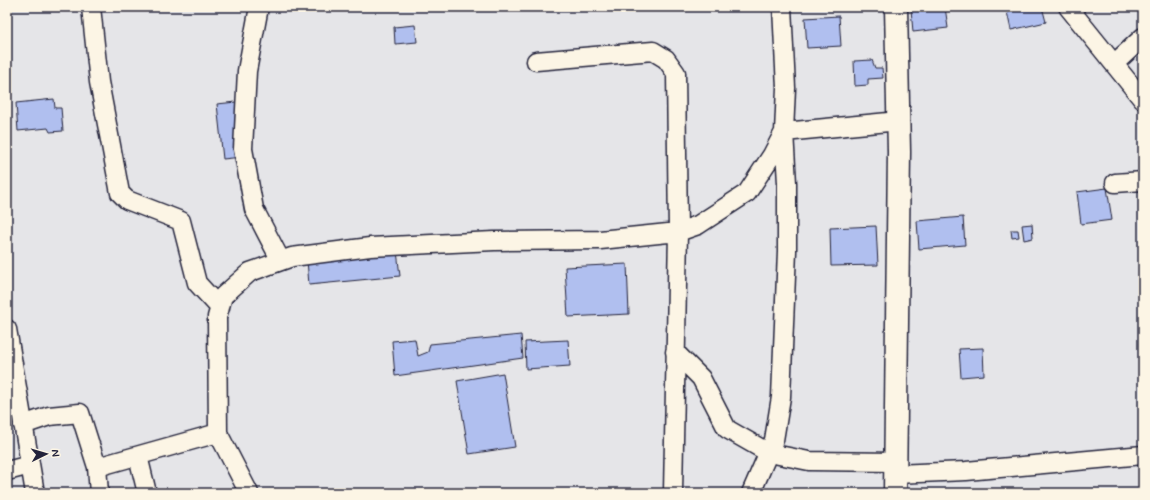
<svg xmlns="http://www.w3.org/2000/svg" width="1150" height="500" viewBox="0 0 1150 500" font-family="Mynerve,sans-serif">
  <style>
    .building { fill: #b0bfef; stroke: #22223b }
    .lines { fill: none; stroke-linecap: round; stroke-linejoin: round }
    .minor-casing { stroke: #22223b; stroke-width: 21 }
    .tertiary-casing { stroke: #22223b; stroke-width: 25 }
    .minor { stroke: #fcf5e5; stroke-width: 18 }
    .tertiary { stroke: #fcf5e5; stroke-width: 22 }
  </style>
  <rect width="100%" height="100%" fill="#e5e5e8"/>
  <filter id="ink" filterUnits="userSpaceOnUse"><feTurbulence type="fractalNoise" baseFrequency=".025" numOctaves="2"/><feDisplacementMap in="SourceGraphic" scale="8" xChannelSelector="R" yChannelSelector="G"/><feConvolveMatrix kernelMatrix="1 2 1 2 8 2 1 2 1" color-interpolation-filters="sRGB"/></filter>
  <g filter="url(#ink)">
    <path class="building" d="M928,7H945L948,28L913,32L911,9Z
      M1006,7H1042L1046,22L1011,30Z
      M839,16L841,46L807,48L805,18Z
      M415,25L417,42L395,44L394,27Z
      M872,60L875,68H882L883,78L868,79V85L855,86L854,61Z
      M54,99L55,108H61L63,131L50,132L48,128L18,131L16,103Z
      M236,102L242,157L223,159L217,104Z
      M1107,188L1112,220L1081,224L1077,192Z
      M963,217L965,245L919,249L917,221Z
      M1032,224L1033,238L1024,240L1022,225Z
      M876,226L878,265L831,266L830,228Z
      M1011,230H1018L1019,237L1012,238Z
      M397,251L400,276L309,285L307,260Z
      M627,264L629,314L568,317L565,267Z
      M521,335L523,358L395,376L392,341L415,339L418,356L428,352L430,344Z
      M568,340L570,366L526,369L525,342Z
      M983,348L984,375L961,377L959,349Z
      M503,373L515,447L469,454L457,381Z"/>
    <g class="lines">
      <g class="minor-casing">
        <path id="minor" d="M91,7L99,82L120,193L127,200L181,221L197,283L220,308
          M259,7L247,71L243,149L254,209L281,261
          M1068,7L1143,100
          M536,61L653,51L666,59L676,73L678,232L673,493
          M1114,64L1143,37
          M1115,183L1143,181
          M7,329L35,493
          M675,352L701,378L727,429L769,453L809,461L895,462
          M23,425L49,416L80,413L97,467L99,493
          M138,456L147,493
          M97,467L218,433
          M7,471L30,465
          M895,474L966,471L1143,455
          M249,493L218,433L217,317L223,296L250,272L292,257L370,247L494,241L600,240L678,232L698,225L747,193L772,155L784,132L899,121
          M751,493L774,440L781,397L787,251V183L784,132L786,88L782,7"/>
      </g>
      <g class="tertiary-casing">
        <path id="tertiary" d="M895,493L899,152L896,7"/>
      </g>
      <use href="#minor" class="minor"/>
      <use href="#tertiary" class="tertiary"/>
    </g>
  </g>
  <rect width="1150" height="500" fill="none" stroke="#fcf5e5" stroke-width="24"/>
  <rect x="12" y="12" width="1126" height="476" fill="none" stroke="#22223b" stroke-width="1.5" filter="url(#ink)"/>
  <g transform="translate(46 454) rotate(85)" stroke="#fcf5e5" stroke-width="3" paint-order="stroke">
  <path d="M0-3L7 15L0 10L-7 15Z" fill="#22223b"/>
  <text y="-6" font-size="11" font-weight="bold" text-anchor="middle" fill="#22223b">N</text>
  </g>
</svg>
